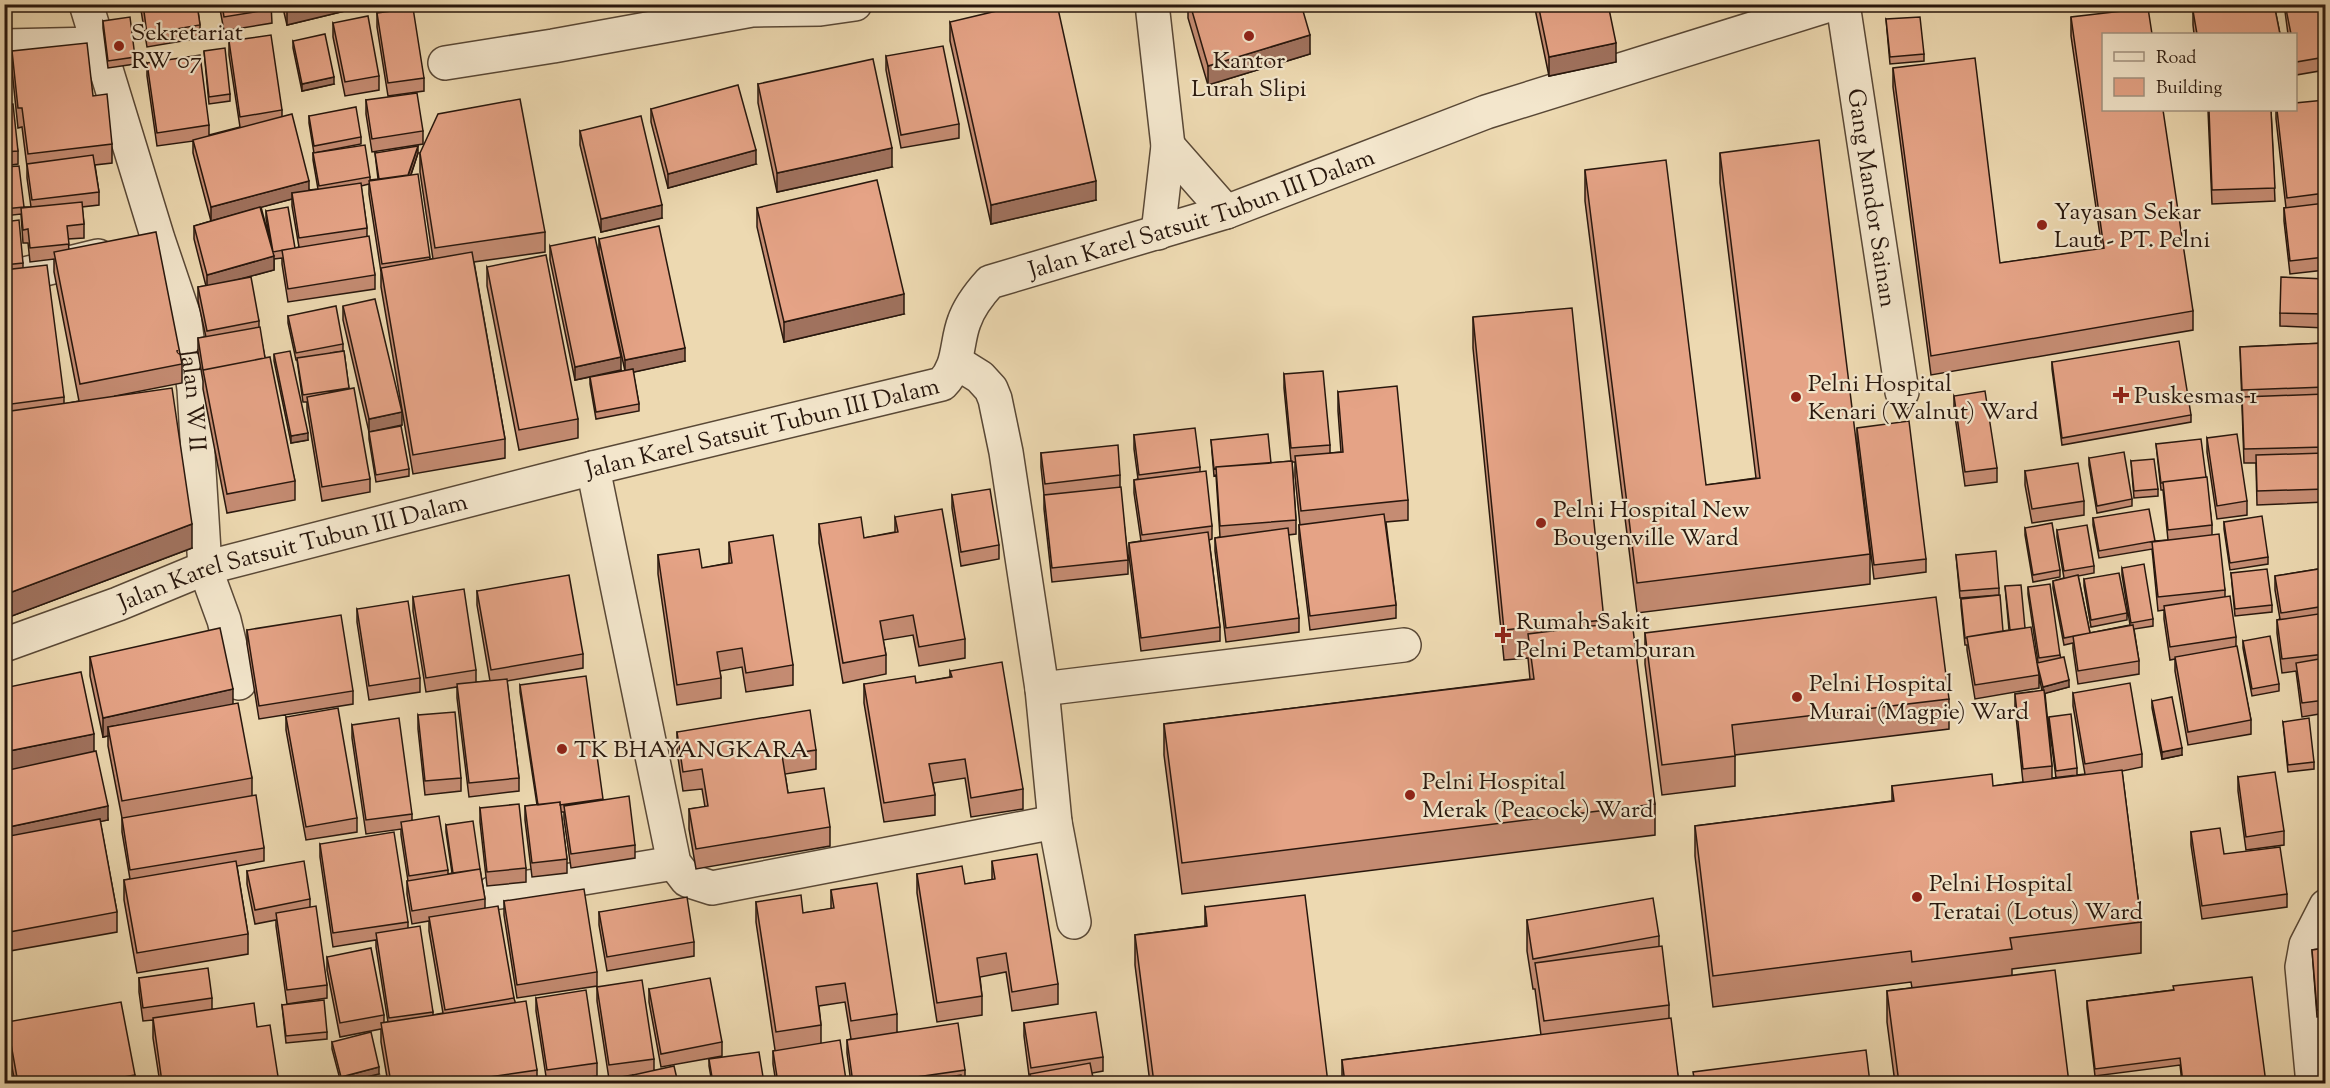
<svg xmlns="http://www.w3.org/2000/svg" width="2330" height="1088" viewBox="0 0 2330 1088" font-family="'Sorts Mill Goudy',serif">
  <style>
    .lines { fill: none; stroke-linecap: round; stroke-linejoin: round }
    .minor-casing { stroke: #594836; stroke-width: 36 }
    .tertiary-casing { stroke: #594836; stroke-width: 36 }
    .minor { stroke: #f3e6cc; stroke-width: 33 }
    .tertiary { stroke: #f3e6cc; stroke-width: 33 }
    .wall { fill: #c58c73; stroke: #28170d; stroke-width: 1.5; fill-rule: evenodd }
    .shaded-wall { fill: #a0725e; stroke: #28170d; stroke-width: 1.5 }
    .building { fill: #e5a386; stroke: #28170d; stroke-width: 1.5 }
    .poi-dot { fill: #8f2418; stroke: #f3e6cc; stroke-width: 2 }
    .labels { text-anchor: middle; stroke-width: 4.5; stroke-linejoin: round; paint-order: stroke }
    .poi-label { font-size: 24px; fill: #28170d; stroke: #f3e6cc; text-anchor: start }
    .street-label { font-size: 24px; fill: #28170d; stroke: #f3e6cc }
  </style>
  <rect width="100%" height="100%" fill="#edd9b1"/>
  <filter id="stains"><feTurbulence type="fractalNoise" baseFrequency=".00333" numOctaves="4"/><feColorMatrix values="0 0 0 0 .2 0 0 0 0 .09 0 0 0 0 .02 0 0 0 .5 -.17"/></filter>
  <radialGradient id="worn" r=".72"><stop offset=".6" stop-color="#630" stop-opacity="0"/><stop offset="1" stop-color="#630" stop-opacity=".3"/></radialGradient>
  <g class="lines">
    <g class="minor-casing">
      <g id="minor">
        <path id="s1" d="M86,4L158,239L184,316L194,389L205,568L224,620L239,683"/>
        <path d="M1152,4L1168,146L1158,233"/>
        <path id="s2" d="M1843,4L1902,392"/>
        <path d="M4,46L97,44"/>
        <path d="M445,63L553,46L752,10L820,9L855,4"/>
        <path d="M1168,146L1226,212"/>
        <path d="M4,279L98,256"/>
        <path d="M956,362L980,377L991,389L995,399L1006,452L1042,689L1055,822L1074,922"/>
        <path d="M593,468L674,863L687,880L712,888L1055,822"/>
        <path d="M1042,689L1404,645"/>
        <path d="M493,893L674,863"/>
        <path d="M2313,1084L2302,967L2306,945L2326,906"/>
      </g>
    </g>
    <g class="tertiary-casing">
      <g id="tertiary">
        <path id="s3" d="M4,645L118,604L205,568L593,468L942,384C960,366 956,343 964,322C969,307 980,293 990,282L1226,212L1486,112L1832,4"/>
      </g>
    </g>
    <use href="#minor" class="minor"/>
    <use href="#tertiary" class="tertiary"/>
  </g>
  <path class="wall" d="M140,4H197L200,25V38L147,47Z
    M219,4H271L272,23L224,31Z
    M282,4H370V5L287,25Z
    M1188,4H1301L1310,54L1208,85L1188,18Z
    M1324,4H1359L1325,11Z
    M1534,4H1608L1616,62L1549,76Z
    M2199,4H2274L2280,34H2194L2193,25V11L2200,10Z
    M2284,4H2324L2325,14V70L2296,75L2295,34H2288Z
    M377,13L424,78V91L388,96L377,27Z
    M2071,17L2193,311V330L1931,375L1893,87V68L2000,263L2102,249L2071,36Z
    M1886,19L1924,54V61L1890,64Z
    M103,21L135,57V64L108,68L103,28Z
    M950,22L1096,200L991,224L950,41Z
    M333,23L379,76V90L345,96L333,37Z
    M229,41L282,110V116L309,190L318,189L313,160V153L370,177V180L378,179L375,153H418L411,175L430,259H433L420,172V153L545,232V252L474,262L505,439V458L413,474L381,287V272L369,194V184L361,186L367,228V236L375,275V289L288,302L282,264V258L274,259V270L239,279L259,321V327L265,358L295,481V500L227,513L203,389V381L198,352V338L206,337L198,301V287L206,286L194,239V226L211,221L193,153V141L157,146L147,76V63L209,125V135L240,127L229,55ZM292,199V206L299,247L295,248L266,211V218L271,245L261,207Z
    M293,41L334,84L302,91L293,48Z
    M12,51L93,96L112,144V163L95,165L99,192V205L82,207L84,224V238L68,239L69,250L182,364V383L115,396L192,548L4,619V222L23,263V268L64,397V404L79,401L54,272V259L30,262L28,243H23L21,214L4,216V167L24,207H31L27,178V167L22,127L18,128L12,70Z
    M204,51L230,94V101L209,104Z
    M886,56L959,124V138L901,148L886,70Z
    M4,82L7,105L18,151V164L4,166Z
    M758,84L892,167L777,192L758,103Z
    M366,100L423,131V144L372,152L366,114Z
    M2325,100V270L2290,274L2284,221V208H2286L2276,119V110Z
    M651,109L756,164L668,188L651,122Z
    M2208,110H2271L2275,201L2212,204Z
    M309,116L361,137V144L314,153L309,123Z
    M580,131L662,218L601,232L580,145Z
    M1720,153L1870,554V584L1637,613L1585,201V170L1706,485L1756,478L1720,183Z
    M757,208L904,314L784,342L757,227Z
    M599,239L685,361L633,372L639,404V411L596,419L590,384V377L575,380L550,260V246L621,370L595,376L625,371L599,252Z
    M487,267L578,419V438L519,450L487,286Z
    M2325,279V328L2280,326V313Z
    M343,306L402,425L384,429L409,469V476L376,482L369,439V432L343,320Z
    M288,316L343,344V351L330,353L344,351L349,389L370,479V492L322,501L307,410V402H303L297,360H296L288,323Z
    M1473,317L1604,620V624L1655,804V835L1182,894L1164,755V724L1530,679L1528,658L1504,660L1473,348Z
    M2325,343V502L2257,505L2256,463H2244L2240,347Z
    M274,354L308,440L291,443L274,361Z
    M2052,362L2191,415V422L2062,445L2052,369Z
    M1284,374L1330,445V453L1341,452L1338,411V392L1408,500V520L1386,522L1396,605V618L1310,630L1299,539V525H1300L1295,476V462H1292L1296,520V534L1288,535L1299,618V632L1226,642L1215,551V538L1220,537L1216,475L1214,476L1211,440L1271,463L1291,461L1284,388Z
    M1954,396L1997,468V482L1965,486L1954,409Z
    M1857,428L1926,559V572L1874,579L1857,441Z
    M1134,435L1200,467V472L1212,526V539L1209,540L1220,627V641L1141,651L1129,556V543L1141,541L1134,493V480L1138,479L1134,449Z
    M2207,438L2247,501V515L2217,519L2207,452Z
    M2156,444L2206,477L2212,525V535L2225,590V597L2236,637V647L2251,720V734L2188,745L2175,671V659L2170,660L2164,619V610L2158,611L2152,549L2099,558L2093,525V518L2155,541L2168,540L2163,490H2161Z
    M1041,453L1120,475V487L1128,560V574L1052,582L1044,509V495L1041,467Z
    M2089,458L2132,499V506L2097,513L2089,465Z
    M2131,461L2158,489V496L2134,498Z
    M2025,471L2084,501V515L2032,523L2025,485Z
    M952,495L999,545V559L961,566L952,508Z
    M895,517L965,639V658L919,666L913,635L883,640L886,655V674L843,683L819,543V524L864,538L895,532Z
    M2224,522L2268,557V564L2230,570L2224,529Z
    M2025,528L2060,570V577L2033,582L2025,535Z
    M2057,530L2094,566V573L2078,576L2090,633L2130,625L2122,575V568L2153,619V626L2134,629L2139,661V674L2078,684L2073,649V643L2064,645L2053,588V581L2064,578L2057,537Z
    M729,542L793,665V685L746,692L742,667L720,671L721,678V698L677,705L658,574V555L702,568L729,563Z
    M1956,555L1999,588V595L1960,598Z
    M2325,568V713L2302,717L2296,671L2282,673L2277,633V620L2280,619L2275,590V576Z
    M2231,573L2272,605V612L2235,616Z
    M2084,579L2127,613V620L2091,627L2084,586Z
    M2005,586L2025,628L2037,667L2038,662L2028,594V587L2060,655L2069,687L2045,693L2052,766V778L2085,774L2073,706V693L2142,754V767L2122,771L2141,922V953L2012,969V975L2069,1083H1895L1887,1022V991L1912,988L1911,982L1713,1007L1695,856V826L1892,801V786H1993L2023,782L2015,707V694L2042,691L2039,675V688L1975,699L1967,650V645H1965L1961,606V599L2003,631L2009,630Z
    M477,591L583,654V668L507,681L519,778V791L469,797L457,698V687L426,692L413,611V597L476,670V682L490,681L477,605Z
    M357,609L420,678V692L369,700L357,622Z
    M247,630L353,691V704L259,719L247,644Z
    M1645,633L1949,699V729L1735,755V786L1662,795L1645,664Z
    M2243,641L2279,684V691L2252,696L2243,648Z
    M90,657L233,704L252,778V796L264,848V861L237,866L248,934V954L137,973L124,900V880L130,879L122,832V818L108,746V736L103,737L90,676Z
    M950,671L1023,789V809L971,817L965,778L933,783L935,795V815L884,822L864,703V684L916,683L950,677Z
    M520,685L635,845V858L571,868L564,819V812H561L567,859V873L532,877L525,820V806L537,805L520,692Z
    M4,688L94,752L108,820L100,821L117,912V932L4,952Z
    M2152,701L2182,755L2162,759L2152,708Z
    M418,715L461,778V791L425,795L418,729Z
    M286,717L357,818V832L306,840L286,730Z
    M2049,717L2077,768V775L2056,778L2049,724Z
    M2283,722L2314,762V769L2288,772Z
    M352,725L412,814V820L448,870V874L452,873L446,832V825L480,869L485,899V908L537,1070V1083H388L381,1042V1029L340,1037L327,970V957L384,1015V1023L388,1022L376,947V940L333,947L320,857V844L408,922V928L433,1012V1015L443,1013L429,931V921L412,924L407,894V881H408L401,835V829L366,834L352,738Z
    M677,732L816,750V769L785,774L788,793L830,827V846L696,869L689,829V809L705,807L702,789L683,791L677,751Z
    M2238,777L2284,831V845L2246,850L2238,791Z
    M480,808L526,868V882L487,886L480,822Z
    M2191,832L2224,854L2287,894V907L2202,919L2191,845Z
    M992,861L1058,984V1004L1012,1011L1006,972L980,977L982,996V1015L937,1022L917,893V874L965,884L992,880Z
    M247,871L310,899V907L327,985V998L287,1004L276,926V920L255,924L247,884Z
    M831,890L897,1014V1032L965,1070V1083H851L847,1053V1040L851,1039L845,1002L819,1006L821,1025V1043L846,1080V1083H776L773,1064V1051L775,1050L756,922V902L803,913L831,909Z
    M504,901L597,972V986L517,998L504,915Z
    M1205,907L1328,1083H1150L1135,965V935L1205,926Z
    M599,912L694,942V956L607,971L599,925Z
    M1527,920L1659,936V946L1669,1005V1019L1679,1083H1342V1060L1541,1035L1535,989H1533L1527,951Z
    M2325,948V1016L2317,1017L2312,950Z
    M139,978L212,998V1009L257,1027L279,1083H160L153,1038V1020L143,1021L139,992Z
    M597,987L654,1059V1070L678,1083H633V1075L609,1079L597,1001Z
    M649,989L722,1042V1056L661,1067L649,1002Z
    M2173,990L2266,1083H2182L2180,1065L2095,1076L2087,1008V1001Z
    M536,998L597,1063V1076L547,1083L536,1011Z
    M282,1005L327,1032V1039L286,1043Z
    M7,1022L135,1075V1083H15L7,1041Z
    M1024,1023L1103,1057V1071L1092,1073L1094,1083H1030L1024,1036Z
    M332,1042L379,1074L341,1083L332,1049Z
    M709,1059L764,1083H712L709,1066Z"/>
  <path class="shaded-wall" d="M291,4H370V5L287,25V6Z
    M1615,4H1636L1615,10Z
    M1310,35V54L1208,85V66Z
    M1616,43V62L1549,76V57Z
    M334,77V84L302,91V84Z
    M418,146V153L408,183V176Z
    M892,148V167L777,192V173Z
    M756,150V164L668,188V174Z
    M309,181V194L292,193V199L211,221V207Z
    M1096,181V200L991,224V205Z
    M662,205V218L601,232V219Z
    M274,256V270L207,288V275Z
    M904,294V314L784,342V322Z
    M685,348V361L625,374V360Z
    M621,357V370L575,380V367Z
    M402,412V425L369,432V419Z
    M308,433V440L291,443V436Z
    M192,524V548L4,619V595Z
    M2069,680V687L2043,694V687Z
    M233,689V708L108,727V736L103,737V718Z
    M94,734V753L4,772V752Z
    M2182,748V755L2162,759V752Z
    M108,806V820L4,842V828Z
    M379,1067V1074L341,1083V1077Z"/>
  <path class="building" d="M143,4H197L200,25L147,34Z
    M222,4H271L272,9L224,17Z
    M1026,4H1057L1096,181L991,205L950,22Z
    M1190,4H1301L1310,35L1208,66Z
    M1538,4H1608L1616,43L1549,57Z
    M2226,4H2274L2280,34H2197L2193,11Z
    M2285,4H2324L2325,14V57L2296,62L2295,34H2291Z
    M413,8L424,78L388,83L377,13Z
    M2148,8L2152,34H2103V110H2163L2193,311L1931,356L1893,68L1975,58L2000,263L2104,248L2071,17Z
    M368,16L379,76L345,82L333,23Z
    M130,17L135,57L108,61L103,21Z
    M1920,17L1924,54L1890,57L1886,19Z
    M325,34L334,77L302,84L293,41Z
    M271,35L282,110L240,117L229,41Z
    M87,43L93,96L107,94L112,144L28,154L22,108H18L12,51Z
    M943,46L959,124L901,135L886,56Z
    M225,48L230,94L209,97L204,51Z
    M200,55L209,125L157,133L147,63Z
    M873,59L892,148L777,173L758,84Z
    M4,82L7,105L13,104L18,151L4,152Z
    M738,85L756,150L668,174L651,109Z
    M417,93L423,131L372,139L366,100Z
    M520,99L545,232L435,248L420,153L438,114Z
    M2325,100V193L2287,198L2277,110H2295V103Z
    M356,107L361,137L314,146L309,116Z
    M2209,110H2271L2275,188L2212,190Z
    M292,114L309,181L211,207L193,140Z
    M641,116L662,205L601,219L580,131Z
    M1819,140L1870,554L1637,583L1585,170L1666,160L1706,485L1760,478L1720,153Z
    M365,145L370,177L319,186L313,153Z
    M418,146L408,175L379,179L375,153Z
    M93,155L99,192L32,200L27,164Z
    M19,166L24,207L4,209V167Z
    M418,174L430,257L382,264L369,181Z
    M877,180L904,294L784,322L757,208Z
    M361,183L367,228L299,238L292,193Z
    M82,202L84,224L67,226L69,244L30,248L28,229L23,230L21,208Z
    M2325,203V257L2290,261L2284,208Z
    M260,207L274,256L207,275L194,226Z
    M288,207L295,248L273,252L266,211Z
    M19,220L23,263L4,265V222Z
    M659,226L685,348L625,360L599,239Z
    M156,232L182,364L80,384L54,252Z
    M369,236L375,275L288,289L282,250Z
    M595,237L621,357L575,367L550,246Z
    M472,252L505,439L413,455L381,268Z
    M546,255L578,419L519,430L487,267Z
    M47,265L64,397L4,405V270Z
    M251,277L259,321L207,331L198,287Z
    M2281,277L2325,279V314L2280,313Z
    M375,299L402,412L369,419L343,306Z
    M336,306L343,344L296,353L288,316Z
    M1572,308L1604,620L1504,630L1473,317Z
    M260,327L265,358L203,370L198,338Z
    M2179,341L2191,415L2062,438L2052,362Z
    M2325,343V387L2242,390L2240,347Z
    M290,351L308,433L291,436L274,354Z
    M344,351L349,388L303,395L297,358Z
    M270,357L295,481L227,494L203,370Z
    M633,369L639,404L596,412L590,377Z
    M1323,371L1330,445L1291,448L1284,374Z
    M1397,386L1408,500L1301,511L1295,456L1343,452L1338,392Z
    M172,388L192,524L4,595V412Z
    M354,388L370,479L322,487L307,397Z
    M1985,391L1997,468L1965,472L1954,396Z
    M2325,394V447L2244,449L2242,397Z
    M1909,421L1926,559L1874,565L1857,428Z
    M401,426L409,469L376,475L369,432Z
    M1195,428L1200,467L1139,475L1134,435Z
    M1268,434L1271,463L1216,467V468L1214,469L1211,440Z
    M2237,434L2247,501L2217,506L2207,438Z
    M2201,439L2206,477L2163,482V483H2161L2156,444Z
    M1118,445L1120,475L1045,484L1041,453Z
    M2124,452L2132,499L2097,506L2089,458Z
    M2325,453V489L2257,491L2256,455Z
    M2154,459L2158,489L2134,491L2131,461Z
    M1292,461L1296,520L1220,526L1216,467Z
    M2078,463L2084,501L2032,509L2025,471Z
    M1206,471L1212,526L1142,535L1134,480Z
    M2207,477L2212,525L2168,530L2163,482Z
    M1121,487L1128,560L1052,568L1044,495Z
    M990,489L999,545L961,552L952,495Z
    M942,509L965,639L919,647L913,615L880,621L886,655L843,663L819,524L861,517L864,538L898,532L895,517Z
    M2149,509L2155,541L2099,551L2093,518Z
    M1384,514L1396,605L1310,616L1299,525Z
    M2262,516L2268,557L2230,563L2224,522Z
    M2052,523L2060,570L2033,575L2025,528Z
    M2087,525L2094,566L2064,571L2057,530Z
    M1288,528L1299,618L1226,628L1215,538Z
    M1208,532L1220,627L1141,638L1129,543Z
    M2219,534L2225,590L2158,597L2152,542Z
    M773,535L793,665L746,673L742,648L717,652L721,678L677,685L658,555L699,549L702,568L732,563L729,542Z
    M1996,551L1999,588L1960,591L1956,555Z
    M2144,564L2153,619L2131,623L2122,568Z
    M2325,568V606L2281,613L2275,576Z
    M2267,569L2272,605L2235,609L2231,573Z
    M2119,573L2127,613L2091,620L2084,579Z
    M569,575L583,654L491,670L477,591Z
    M2078,575L2090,633L2064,638L2053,581Z
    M2050,584L2060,655L2039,658L2028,587Z
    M2021,585L2025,628L2010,630L2005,586Z
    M464,589L476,670L426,678L413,597Z
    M2000,595L2003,631L1967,637V638H1965L1961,599Z
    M2230,596L2236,637L2170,647L2164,606Z
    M1936,597L1949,699L1732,725L1735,756L1662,765L1645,633Z
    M408,601L420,678L369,686L357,609Z
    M2325,613V654L2282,659L2277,620Z
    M341,615L353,691L259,706L247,630Z
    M1632,621L1655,804L1182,863L1164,724L1534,679L1528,634Z
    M2133,625L2139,661L2078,671L2073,636Z
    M2031,627L2039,675L1975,685L1967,637Z
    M220,628L233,689L103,718L90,657Z
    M2270,636L2279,684L2252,689L2243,641Z
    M2237,646L2251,720L2188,732L2175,657Z
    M2064,657L2069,680L2043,687L2037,663Z
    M2325,658V700L2302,703L2296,663Z
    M1002,662L1023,789L971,798L965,759L929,764L935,795L884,803L864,684L915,676L916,683L952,677L950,671Z
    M81,672L94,734L4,752V688Z
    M586,676L603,799L560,805V802L538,805L520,685Z
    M507,679L519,778L469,783L457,684Z
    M2130,683L2142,754L2085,764L2073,693Z
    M2044,690L2052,766L2023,769L2015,694Z
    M2172,697L2182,748L2162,752L2152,701Z
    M238,703L252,778L122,801L108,727Z
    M338,708L357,818L306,827L286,717Z
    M810,710L816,750L782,755L788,793L824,788L830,827L696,849L689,809L708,806L702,769L683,772L677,732Z
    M455,712L461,778L425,781L418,715Z
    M2071,714L2077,768L2056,771L2049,717Z
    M399,718L412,814L366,820L352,725Z
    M2309,718L2314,762L2288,765L2283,722Z
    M96,751L108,806L4,828V771Z
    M2122,770L2141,922L2010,938L2012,949L1912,962L1911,951L1713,976L1695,826L1894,801L1892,786L1992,774L1993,786Z
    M2275,772L2284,831L2246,837L2238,777Z
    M256,795L264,848L130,870L122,818Z
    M629,796L635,845L571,854L564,806Z
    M560,802L567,859L532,863L525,806Z
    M519,804L526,868L487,872L480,808Z
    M439,816L448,870L409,876L401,822Z
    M100,819L117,912L4,933V837Z
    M473,821L480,869L453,873L446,825Z
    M2220,828L2224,854L2280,847L2287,894L2202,906L2191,832Z
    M394,832L408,922L333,933L320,844Z
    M1037,854L1058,984L1012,992L1006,953L977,958L982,996L937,1003L917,874L962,866L965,884L995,879L992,861Z
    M236,861L248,934L137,953L124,880Z
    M304,861L310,899L255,910L247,871Z
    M480,869L485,899L412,911L407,881Z
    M877,883L897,1014L851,1021L845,983L816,987L821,1025L776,1032L756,902L801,895L803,913L834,908L831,890Z
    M584,889L597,972L517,985L504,901Z
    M1305,895L1328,1083H1154L1135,935L1207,926L1205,907Z
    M687,897L694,942L607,957L599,912Z
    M1653,898L1659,936L1533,959L1527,920Z
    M316,906L327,985L287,990L276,913Z
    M498,906L514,998L445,1010L429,917Z
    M420,926L433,1012L389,1018L376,933Z
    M1662,946L1669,1005L1544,1021L1535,963Z
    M371,948L384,1015L340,1023L327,957Z
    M2325,948V1009L2317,1010L2312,950Z
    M208,968L212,998L143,1008L139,978Z
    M2055,970L2069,1083H1899L1887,991Z
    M2252,977L2266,1083H2183L2180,1058L2095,1069L2087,1001L2174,990L2173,986Z
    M710,978L722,1042L661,1054L649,989Z
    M642,980L654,1059L609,1065L597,987Z
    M586,990L597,1063L547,1070L536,998Z
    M324,1000L327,1032L286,1036L282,1005Z
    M526,1001L537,1070L448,1083H391L381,1023Z
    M121,1002L135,1075L90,1083H18L7,1022Z
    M254,1003L257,1027L270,1025L279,1083H192L191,1077L162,1082L153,1018Z
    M1096,1012L1103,1057L1031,1068L1024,1023Z
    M1671,1018L1679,1083H1345L1342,1060Z
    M958,1023L965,1070L875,1083H853L847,1040Z
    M371,1032L379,1067L341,1077L332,1042Z
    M840,1040L846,1080L823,1083H778L773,1051Z
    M1866,1050L1870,1083H1695L1693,1072Z
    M759,1052L764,1083H713L709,1059Z
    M1090,1063L1094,1083H1032L1030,1074Z
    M674,1066L678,1083H635L633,1075Z
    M961,1075L962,1083H907Z"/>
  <g class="poi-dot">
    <circle cx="1249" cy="36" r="6"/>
    <circle cx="119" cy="46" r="6"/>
    <circle cx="2042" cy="225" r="6"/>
    <path d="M2118 386h6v6h6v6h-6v6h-6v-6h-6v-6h6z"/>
    <circle cx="1796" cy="397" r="6"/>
    <circle cx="1541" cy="523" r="6"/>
    <path d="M1500 626h6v6h6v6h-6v6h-6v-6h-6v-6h6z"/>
    <circle cx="1797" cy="697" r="6"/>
    <circle cx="562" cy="749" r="6"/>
    <circle cx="1410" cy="795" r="6"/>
    <circle cx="1917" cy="897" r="6"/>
  </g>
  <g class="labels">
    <g class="poi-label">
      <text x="131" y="40">Sekretariat<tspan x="131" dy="28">RW 07</tspan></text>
      <text x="1249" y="68" text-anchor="middle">Kantor<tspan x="1249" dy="28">Lurah Slipi</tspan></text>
      <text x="2054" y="219">Yayasan Sekar<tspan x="2054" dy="28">Laut - PT. Pelni</tspan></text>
      <text x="1808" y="391">Pelni Hospital<tspan x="1808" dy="28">Kenari (Walnut) Ward</tspan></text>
      <text x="2134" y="403">Puskesmas 1</text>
      <text x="1553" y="517">Pelni Hospital New<tspan x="1553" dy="28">Bougenville Ward</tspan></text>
      <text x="1516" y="629">Rumah Sakit<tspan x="1516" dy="28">Pelni Petamburan</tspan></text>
      <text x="1809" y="691">Pelni Hospital<tspan x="1809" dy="28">Murai (Magpie) Ward</tspan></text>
      <text x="574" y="757">TK BHAYANGKARA</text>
      <text x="1422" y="789">Pelni Hospital<tspan x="1422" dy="28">Merak (Peacock) Ward</tspan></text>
      <text x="1929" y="891">Pelni Hospital<tspan x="1929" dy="28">Teratai (Lotus) Ward</tspan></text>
    </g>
    <g class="street-label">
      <text dy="8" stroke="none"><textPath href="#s2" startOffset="196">Gang Mandor Sainan</textPath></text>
      <text dy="8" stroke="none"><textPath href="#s3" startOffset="1312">Jalan Karel Satsuit Tubun III Dalam</textPath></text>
      <text dy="8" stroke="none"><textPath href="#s1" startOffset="412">Jalan W II</textPath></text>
      <text dy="8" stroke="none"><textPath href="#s3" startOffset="790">Jalan Karel Satsuit Tubun III Dalam</textPath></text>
      <text dy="8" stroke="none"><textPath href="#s3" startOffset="304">Jalan Karel Satsuit Tubun III Dalam</textPath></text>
    </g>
  </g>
  <rect width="2330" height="1088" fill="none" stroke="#edd9b1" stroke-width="24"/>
  <rect x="6" y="6" width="2318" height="1076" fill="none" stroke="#28170d" stroke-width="3"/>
  <rect x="12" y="12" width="2306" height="1064" fill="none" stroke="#28170d" stroke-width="1.5"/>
  <rect x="2102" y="33" width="195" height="78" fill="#f3e6cc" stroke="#a29380" stroke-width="1.5"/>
  <rect x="2114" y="52" width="30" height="9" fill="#f3e6cc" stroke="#a29380" stroke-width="1.5"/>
  <text x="2156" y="63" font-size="18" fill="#28170d">Road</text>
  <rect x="2114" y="78" width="30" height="18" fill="#e5a386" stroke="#a29380" stroke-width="1.5"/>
  <text x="2156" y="93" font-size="18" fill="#28170d">Building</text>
  <rect width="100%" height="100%" filter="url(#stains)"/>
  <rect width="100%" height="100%" fill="url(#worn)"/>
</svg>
